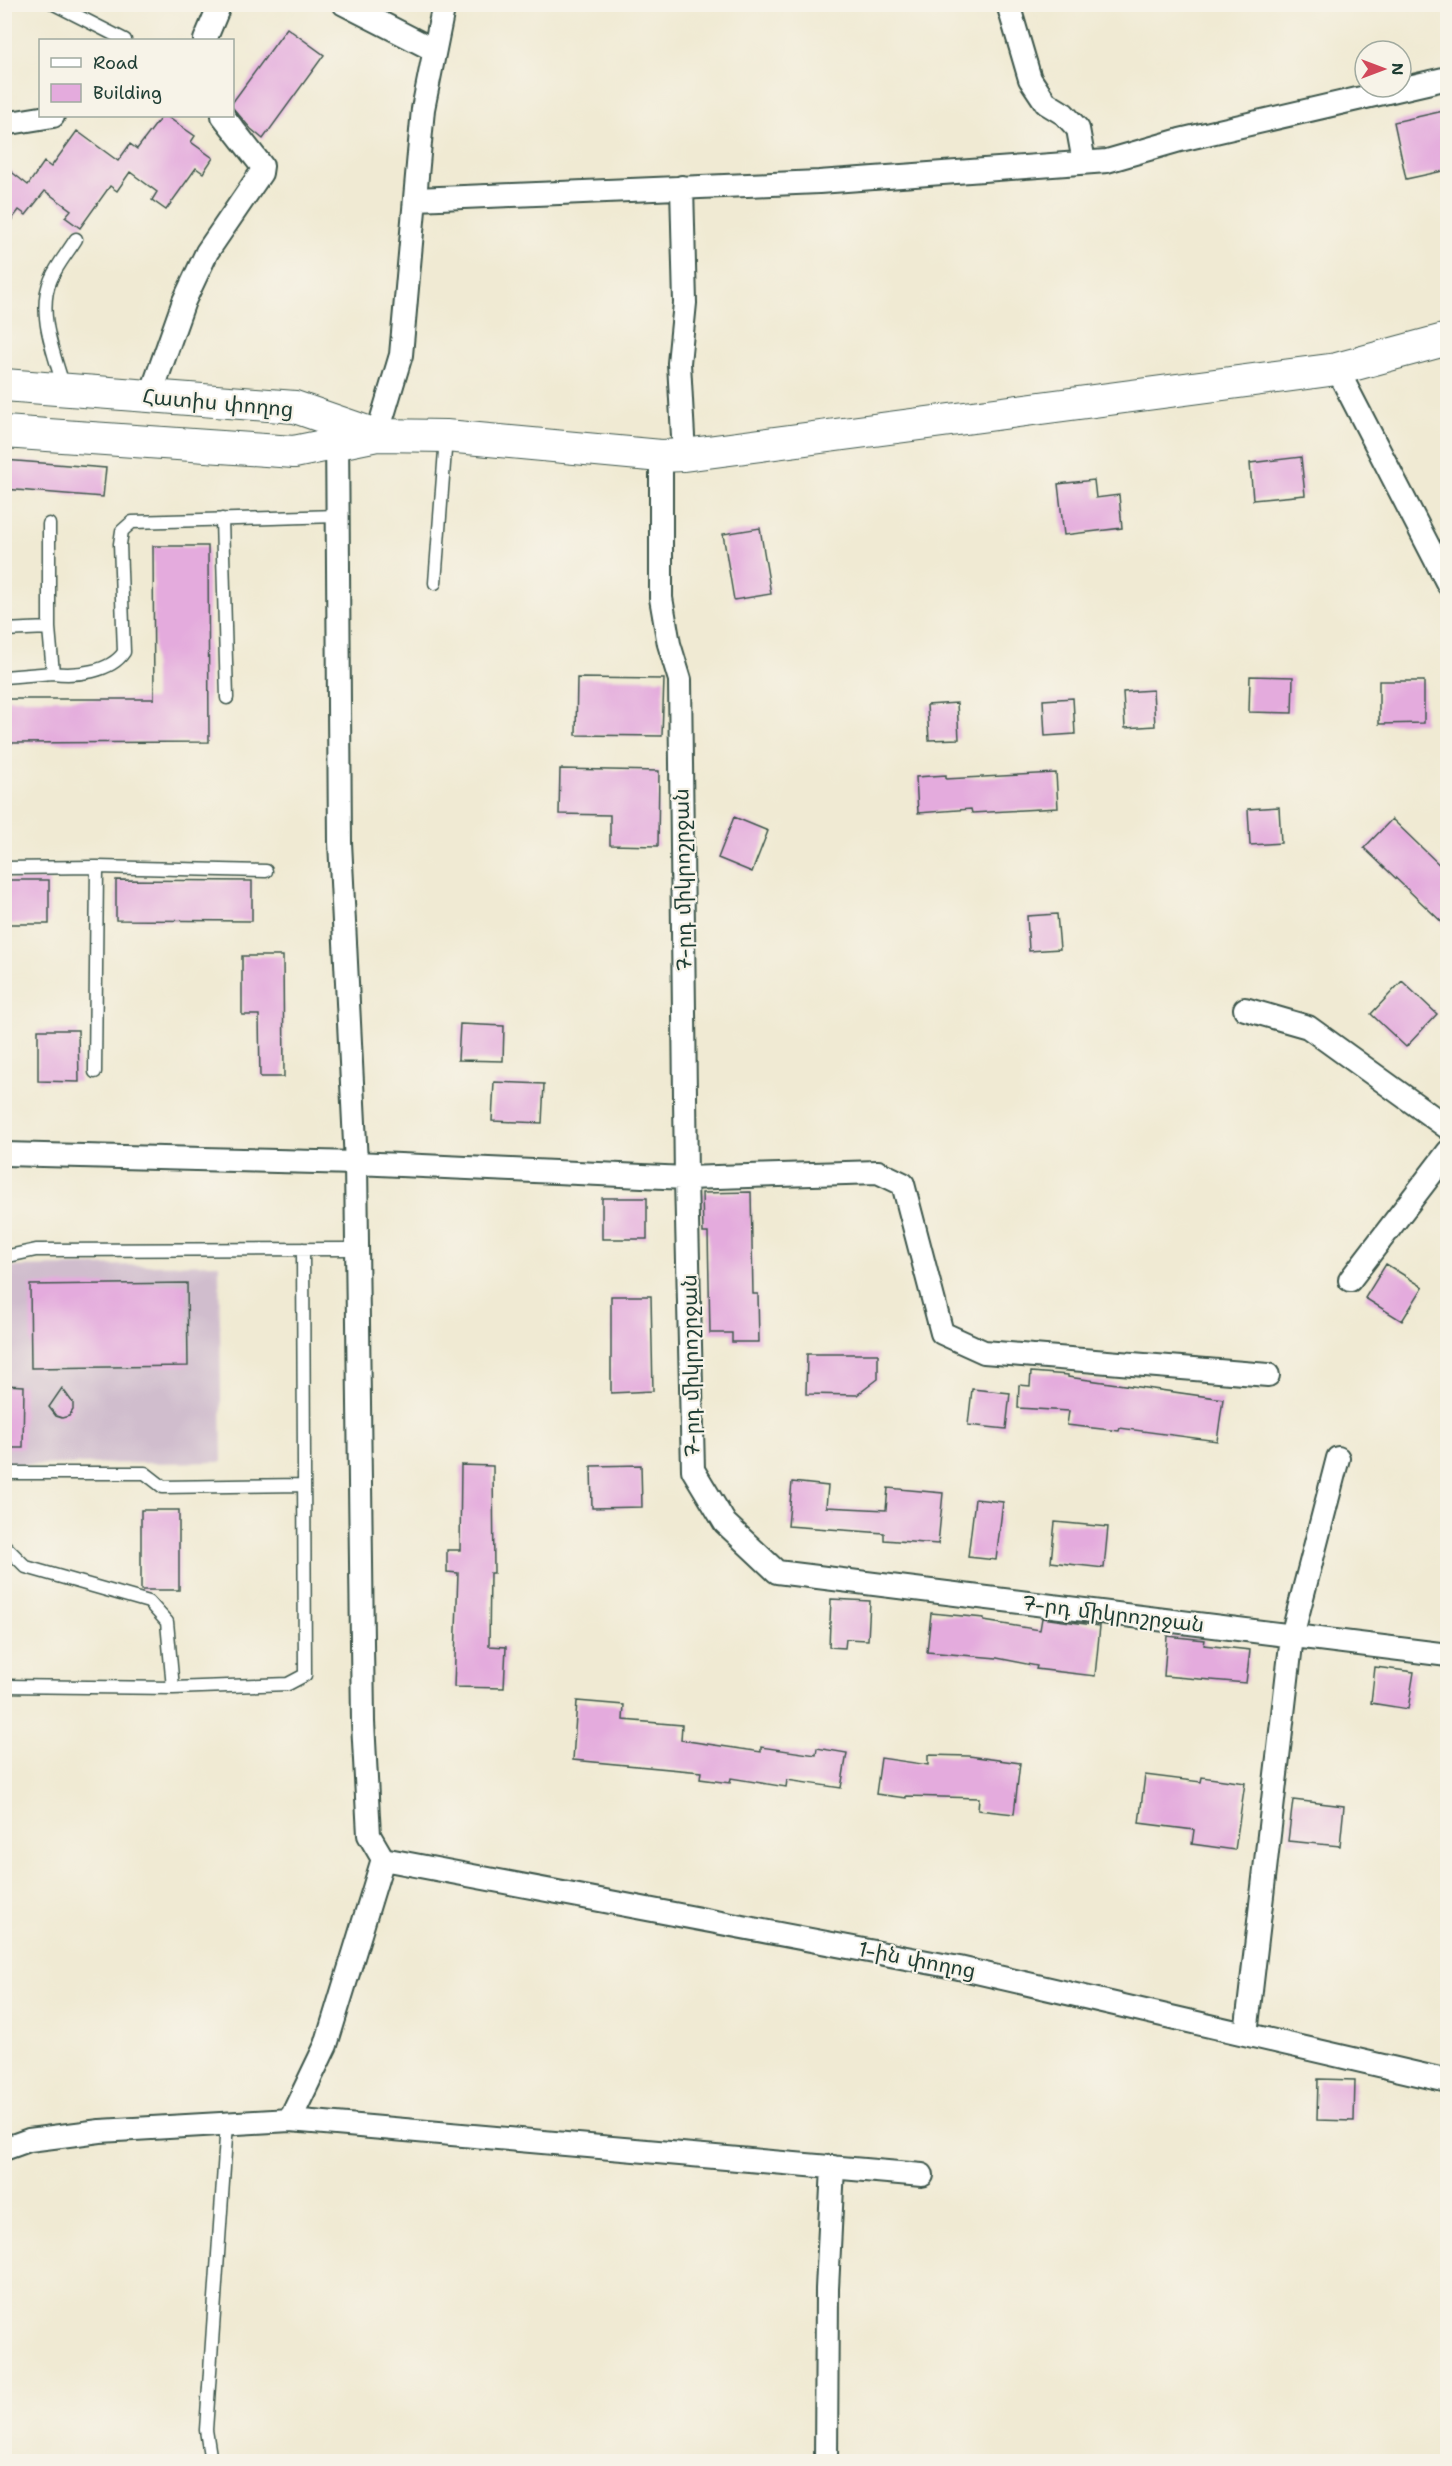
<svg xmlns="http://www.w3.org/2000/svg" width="1452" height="2466" viewBox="0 0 1452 2466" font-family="'Shantell Sans','Noto Sans Armenian',sans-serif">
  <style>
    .industrial { fill: #d0bdcd }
    .building { fill: #e4abdd }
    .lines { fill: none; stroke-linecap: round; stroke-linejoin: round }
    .service-casing { stroke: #3e574c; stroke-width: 15 }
    .minor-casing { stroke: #3e574c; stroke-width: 26 }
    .secondary-casing { stroke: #3e574c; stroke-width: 34 }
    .service { stroke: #fff; stroke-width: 12 }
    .minor { stroke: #fff; stroke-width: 22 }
    .secondary { stroke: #fff; stroke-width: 32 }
    .labels { text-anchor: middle; stroke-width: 4.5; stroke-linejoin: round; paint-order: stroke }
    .street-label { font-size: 21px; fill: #1f3d34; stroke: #f7f3e8 }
  </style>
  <rect width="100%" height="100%" fill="#f7f3e8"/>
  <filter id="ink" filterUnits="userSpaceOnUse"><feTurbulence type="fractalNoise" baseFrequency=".0167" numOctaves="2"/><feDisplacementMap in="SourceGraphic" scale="12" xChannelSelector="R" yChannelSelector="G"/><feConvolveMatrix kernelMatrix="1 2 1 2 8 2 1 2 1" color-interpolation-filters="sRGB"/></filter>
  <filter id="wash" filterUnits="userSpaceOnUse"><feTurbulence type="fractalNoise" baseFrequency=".008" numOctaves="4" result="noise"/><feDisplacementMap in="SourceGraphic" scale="24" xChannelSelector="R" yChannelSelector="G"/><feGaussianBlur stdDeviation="1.35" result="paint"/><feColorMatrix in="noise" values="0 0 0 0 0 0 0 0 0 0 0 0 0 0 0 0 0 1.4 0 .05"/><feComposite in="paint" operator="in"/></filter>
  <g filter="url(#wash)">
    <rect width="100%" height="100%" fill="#f0ead3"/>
    <path class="industrial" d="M219,1264L222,1462L5,1465L4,1267Z"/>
    <g id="blocks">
      <path class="building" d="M287,28L324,55L263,139L251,129L232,107V103Z
        M1448,110V170L1406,179L1394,122Z
        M162,116H166L195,136L191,142L213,158L203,173L196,168L166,210L152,200L157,192L130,172L117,191L110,186L80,228L65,217L71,210L45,191L26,215L19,210L4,230V166L28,185L44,162L51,167L77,131L118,161L130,144L137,149Z
        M1301,457L1305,495L1253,500L1250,463Z
        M4,460L106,468L103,497L4,489Z
        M1094,480L1096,498L1119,495L1122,528L1064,535L1058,484Z
        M760,528L771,594L734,600L723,534Z
        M153,546H208L209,742L4,743V699H154Z
        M1250,676L1293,677L1292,713L1249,712Z
        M577,678L664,679L662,736L576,735Z
        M1379,681H1424V723L1379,724Z
        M1153,690L1155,726L1125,728L1123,692Z
        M1073,698L1075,734L1045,736L1043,700Z
        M957,703L959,739L929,740L927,705Z
        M560,769L659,771L658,846L610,845V815L559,814Z
        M1056,773L1058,808L972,813L971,809L918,813L916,777L946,775V779Z
        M1279,807L1281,843L1250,845L1248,809Z
        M734,817L768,831L752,872L718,858Z
        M1392,819L1448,873V928L1364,848Z
        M4,880H49V924H4Z
        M116,880L252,881V921L116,920Z
        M1057,914L1060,949L1029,951L1027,916Z
        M242,956H283L284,1077H260L259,1015H242Z
        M1402,981L1437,1014L1406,1047L1371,1014Z
        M460,1024L504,1026L503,1061L458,1060Z
        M38,1030H78L79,1082L38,1081Z
        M494,1082L544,1084L542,1123L492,1121Z
        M751,1192L753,1294H758L759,1342H732V1333H710L708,1233H703L702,1193Z
        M602,1198H647V1239H602Z
        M1386,1264L1423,1287L1402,1321L1365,1298Z
        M187,1283L188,1366L31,1368L30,1285Z
        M611,1296H651L653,1391L611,1393Z
        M807,1354H878V1379L857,1395L806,1394Z
        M1031,1372L1068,1375V1377L1223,1399L1217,1441L1120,1428L1119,1431L1067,1425L1069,1411L1018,1408L1019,1385L1030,1386Z
        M4,1385L24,1386L23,1448H4Z
        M62,1388L73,1403V1410L69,1416L62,1418L56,1416L49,1407Z
        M972,1389L1010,1393L1006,1429L968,1425Z
        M461,1465L493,1466L494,1573H490L489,1646L506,1647L504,1688L454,1687L458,1573L447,1572V1550H460Z
        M641,1465L642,1507L592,1508L591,1466Z
        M792,1482L828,1486L826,1507L886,1510L888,1488L943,1493L938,1544L884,1540V1533L788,1526Z
        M975,1499L1003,1502L996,1560L968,1557Z
        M141,1510H179V1590H141Z
        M1055,1522L1108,1527L1104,1568L1051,1562Z
        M831,1599L870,1601L868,1640L846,1639L845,1648L829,1647Z
        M931,1613L984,1618V1621L1040,1630L1042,1618L1100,1626L1095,1676L1036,1669L1037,1666L997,1658L927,1652Z
        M1167,1636L1205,1640L1204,1645L1250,1650L1246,1683L1164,1676Z
        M1375,1667L1414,1672L1408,1709L1371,1703Z
        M577,1701L624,1705L623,1720L682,1725L681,1740L761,1752V1747L816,1755L817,1748L847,1753L841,1788L787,1780L786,1787L731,1778L730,1783L700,1779L701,1772L573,1760Z
        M928,1755L969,1756L1020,1763L1014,1814L978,1810L979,1798L906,1796V1798L876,1794L881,1758L928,1765Z
        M1145,1775L1201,1782L1202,1777L1245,1783L1235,1850L1192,1844L1194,1830L1139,1823Z
        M1293,1800L1344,1806L1340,1846L1288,1841Z
        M1318,2079L1355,2080L1354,2121L1317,2120Z"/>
    </g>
  </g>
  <g filter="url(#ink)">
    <use href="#blocks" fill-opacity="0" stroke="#3e574c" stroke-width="1.5"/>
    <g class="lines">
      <g class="service-casing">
        <path id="service" d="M54,4L125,40
          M64,388C55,356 36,312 51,279C57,265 68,252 76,239
          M222,519L227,698
          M49,524V628L53,673C76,676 111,672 124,652L120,544L122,531L132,522L337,516
          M435,583L446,437
          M4,630L49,628
          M4,677L53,673
          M4,868L97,867L266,871
          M95,1072L97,867
          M4,1257L36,1250L357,1249
          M4,1473H145L163,1487L303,1485
          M4,1545L26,1567L149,1602L167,1622L173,1688
          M4,1686L173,1688L288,1684L305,1675L303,1249
          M211,2462L206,2430L227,2123"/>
      </g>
      <g class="minor-casing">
        <path id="minor" d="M344,4L434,50
          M1008,4L1030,79L1046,103L1064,114L1078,129L1084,162
          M205,40L220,4
          M4,124L53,116
          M682,187L685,303L679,363L684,455
          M416,199L819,182L1107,161L1180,140L1448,78
          M1337,369L1448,584
          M150,397L184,301L207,252L261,173L262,166L223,116
          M377,435L401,355L423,109L444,4
          M661,456V598L669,644L680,680L686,1178L693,1470L725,1523L777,1572L1448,1655
          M1245,1009L1308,1027L1448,1128
          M4,1154L356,1163L686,1178L878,1172L903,1184L942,1333L984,1352L1268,1375
          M1350,1280L1448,1152
          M383,1859L959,1968L1448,2081
          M1246,2034L1292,1636L1338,1458
          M290,2120L326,2045L383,1859L369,1835L363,1722L356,1163L340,842L337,429
          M4,2149L29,2140L100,2131L290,2120L922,2175
          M826,2462L827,2289L833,2167"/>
      </g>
      <g class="secondary-casing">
        <path id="secondary" d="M4,385L295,407L376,435
          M4,432L294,452L377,435L446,436L661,456L684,455L1337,369L1448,339"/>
      </g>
      <use href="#service" class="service"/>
      <use href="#minor" class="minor"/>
      <use href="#secondary" class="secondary"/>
    </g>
  </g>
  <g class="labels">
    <g class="street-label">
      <text transform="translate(218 403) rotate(5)" y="7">Հատիս փողոց</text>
      <text transform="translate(683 880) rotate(-91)" y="7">7-րդ միկրոշրջան</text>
      <text transform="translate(691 1366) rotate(-91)" y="7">7-րդ միկրոշրջան</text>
      <text transform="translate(1113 1614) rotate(7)" y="7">7-րդ միկրոշրջան</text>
      <text transform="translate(917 1960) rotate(11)" y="7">1-ին փողոց</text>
    </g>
  </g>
  <rect width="1452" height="2466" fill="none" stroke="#f7f3e8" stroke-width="24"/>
  <rect x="39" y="39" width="195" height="78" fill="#f7f3e8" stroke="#a1aaa0" stroke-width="1.5"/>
  <rect x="51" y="58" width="30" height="9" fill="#ffffff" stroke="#a1aaa0" stroke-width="1.5"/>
  <text x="93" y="69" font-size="18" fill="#1f3d34">Road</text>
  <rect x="51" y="84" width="30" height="18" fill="#e4abdd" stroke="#a1aaa0" stroke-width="1.5"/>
  <text x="93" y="99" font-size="18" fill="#1f3d34">Building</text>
  <g transform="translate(1383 69) rotate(90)"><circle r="28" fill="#f7f3e8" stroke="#a1aaa0" stroke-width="1.5"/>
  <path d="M0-4.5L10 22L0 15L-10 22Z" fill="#d1495b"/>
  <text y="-9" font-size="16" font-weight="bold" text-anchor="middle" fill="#1f3d34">N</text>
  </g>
</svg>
